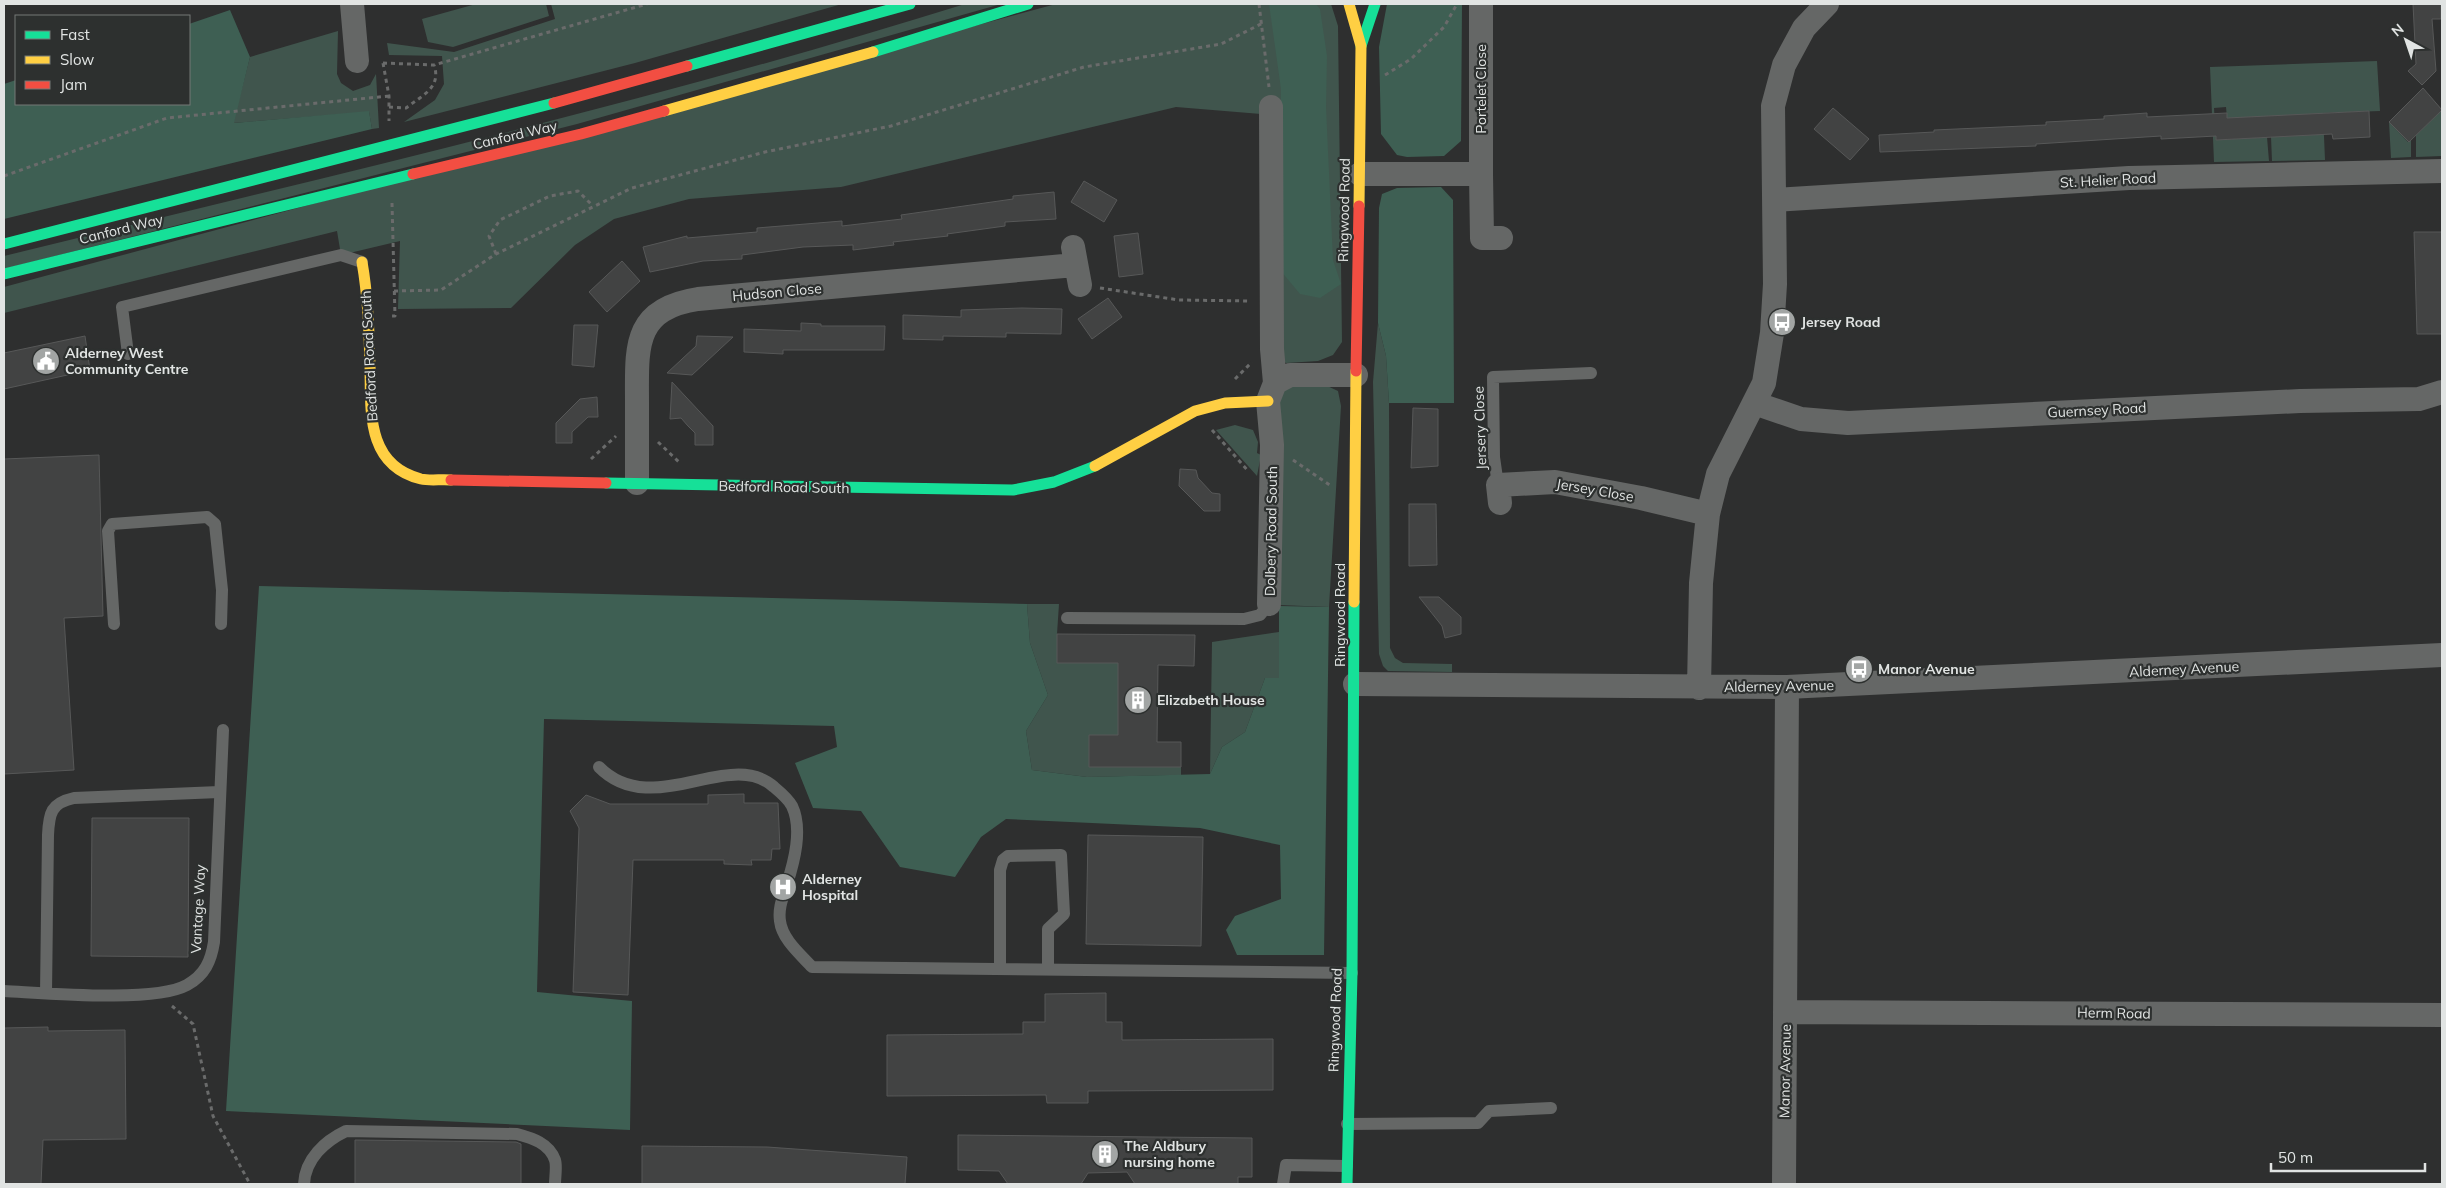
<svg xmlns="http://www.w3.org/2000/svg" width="2446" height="1188" viewBox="0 0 2446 1188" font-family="Mulish,sans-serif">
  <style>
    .green { fill: #40554d }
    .forest { fill: #3e5f53 }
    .building { fill: #424343; stroke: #575858 }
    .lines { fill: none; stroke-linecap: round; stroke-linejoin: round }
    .path { stroke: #6a6b6b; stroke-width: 3; stroke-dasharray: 4 4; stroke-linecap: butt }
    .lane { stroke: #656766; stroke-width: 12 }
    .street { stroke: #656766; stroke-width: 24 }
    .fast { stroke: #16e098; stroke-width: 11 }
    .slow { stroke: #ffcf43; stroke-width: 11 }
    .jam { stroke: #f24e42; stroke-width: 11 }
    .labels { text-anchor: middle; stroke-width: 4.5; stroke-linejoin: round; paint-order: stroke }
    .street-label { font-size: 14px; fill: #e1e4e3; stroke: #2d302f }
    .poi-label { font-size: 14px; font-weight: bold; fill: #e1e4e3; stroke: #2d302f; text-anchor: start }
  </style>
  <rect width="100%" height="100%" fill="#2e2f2f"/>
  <path class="green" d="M476,4H546L549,16L453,47L428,42L422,19Z
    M551,4H842L635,63L404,122L435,100L444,84L442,56L389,55L387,43L454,52L555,19Z
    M965,4H1001L577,124L4,269V256C325,177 649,103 965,4Z
    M1056,4H1331L1338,26L1342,342L1333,355L1318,361L1286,363L1280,358L1261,114L1176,107L841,187L689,199L614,219L575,245L511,308L398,309L400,241L341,255L337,231L4,313V287Z
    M338,31L337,74L341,83L353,91L370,85L376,74L379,128L372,129L369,112L233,123L250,57Z
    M2377,61L2380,111L2323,113L2325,160L2272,161L2271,137L2227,118L2226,107L2214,108L2216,140L2267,137L2269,161L2214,162L2210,67Z
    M2442,110V156L2416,157V135Z
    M2389,122L2408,142L2411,140V157L2391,158Z
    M1378,323L1386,356L1389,403L1390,648L1395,658L1403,663L1452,664V672L1388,671L1383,666L1379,654L1373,382Z
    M1323,384L1338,391L1341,406L1329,607L1279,605L1280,392L1294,385Z
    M1235,425L1253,430L1258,442L1257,453L1261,455L1257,476L1216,430Z
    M1027,604H1059L1057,634L1118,663V735H1089V767H1181V775L1087,777L1032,770L1026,731L1048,695L1030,643Z
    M1279,632V678H1265L1245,732L1222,747L1210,774L1212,642Z"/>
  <path class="forest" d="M1269,4H1316L1320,9L1327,56L1326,107L1333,260L1341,284L1320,298L1300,294L1280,270L1281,89Z
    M1387,4H1462L1461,141L1444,156L1407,157L1397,155L1381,134L1379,47Z
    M230,10L250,57L234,123L369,111L372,129L4,219V84L16,80V104H189V24Z
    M1441,187L1453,200L1454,403H1389L1386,356L1378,323L1379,208L1382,194L1397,188Z
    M259,586L1027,604L1030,643L1048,695L1026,731L1032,770L1087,777L1210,774L1222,747L1245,732L1265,678H1279V606L1329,607L1324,955H1237L1226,930L1235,916L1281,899L1280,845L1200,828L1006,819L981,837L955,877L900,867L861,811L813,808L795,763L837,747L834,726L544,719L537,992L632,1001L630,1130L226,1111Z"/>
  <path class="building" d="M2413,4H2441V19H2432L2436,71L2422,85L2408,71L2416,64Z
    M2423,88L2442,110L2409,142L2389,122Z
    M1833,108L1869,139L1850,160L1814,129Z
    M2369,111L2370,137L2333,139L2332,134L2216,140V136L2161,139V136L2036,144V146L1880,152L1879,135L1934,132V130L2046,125V122L2104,119V116L2147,113V117L2227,113V118Z
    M1084,181L1117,200L1104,222L1071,202Z
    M1054,192L1056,219L1005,222V226L947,234L948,236L893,242L894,245L853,250V245L803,247L742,255V259L703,261L650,272L643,247L687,236V238L757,232V228L842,221V226L902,219L901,215L1013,199V196Z
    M2414,232H2442V334H2417Z
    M1138,233L1143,274L1119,277L1114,236Z
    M622,261L640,281L607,312L589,292Z
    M1108,298L1122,317L1092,339L1078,319Z
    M1022,308L1062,309L1061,334L1006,333V337L943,336V340L903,339V315L961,317V310Z
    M801,323L821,324V326H885L884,350H783V354L744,352V329L801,331Z
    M574,325H598L594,367L572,365Z
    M85,336L90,370L4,389V353Z
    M697,336L733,337L692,375L667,373L696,346Z
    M672,382L713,426V445H695V433L688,426L681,418L670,419Z
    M597,397L598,417H588L572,432V443H556V423L580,399Z
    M1413,408L1438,409V466L1411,468Z
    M99,455L103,616L64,618L74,770L4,774V459Z
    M1180,469L1196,470L1198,478L1212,493L1220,494V511H1204L1179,486Z
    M1409,504H1436L1437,565L1409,566Z
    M1419,597H1439L1461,617V634L1445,638L1442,626Z
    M1057,634L1195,635L1194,666L1158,665L1157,742H1181V767H1089V735H1118V663H1057Z
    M744,794V803H778L780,849H772L771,860H751L752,865L724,864V860H633L628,995L573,992L579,828L570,811L586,795L610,804H708V795Z
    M92,818H189L188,957L91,956Z
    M1088,835L1203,837L1201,946L1086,944Z
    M1106,993V1022H1122V1040L1273,1039V1090L1088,1091V1103H1047L1046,1095L887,1096V1035L1023,1034V1022H1045V994Z
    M48,1027V1031L125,1030L126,1139L43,1140L41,1184H4V1028Z
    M958,1135L1252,1138V1177H1238V1184H1135L1127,1172L1088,1173L1081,1184H1008L999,1171L958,1170Z
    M355,1140L516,1142L521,1144V1184H355Z
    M642,1146L767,1147L907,1157L905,1184H642Z"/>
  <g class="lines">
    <path class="path" d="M1259,4L1269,87
      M383,63L434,65L647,4
      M383,63L389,96V121
      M1385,75L1411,59L1444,27L1457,4
      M389,107L406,108C421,96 442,88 434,65
      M4,176L167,118L389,96
      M392,203L395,316H392
      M496,254L489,236L500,220L550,196L578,191L593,206
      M1100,288L1179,300L1251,301
      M394,291L441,290L496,254L632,188L765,152L891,126L1084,67L1221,44L1263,23
      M1235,379L1252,362
      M1212,430L1249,472
      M658,442L679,462
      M591,459L616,436
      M1293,460L1331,486
      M172,1006L193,1024L213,1116L250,1184"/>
    <path class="lane" d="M128,354L122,307L341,255L362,262
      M1498,485L1494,457L1493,377L1591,373
      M1067,618L1244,619L1260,615L1269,604
      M114,624L108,531L112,524L207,517L215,524L222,590L221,624
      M599,767C652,821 730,747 774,787C780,792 789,800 792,806C803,829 794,862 787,884C783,897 778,908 780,921C782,939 800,954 812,967L1352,973
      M1000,969V870L1003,860L1008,856L1061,855L1064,914L1048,929V969
      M4,991C45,993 154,1003 187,985C205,975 211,961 214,942L223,730
      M46,993L48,835C49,813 51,803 74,798L219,792
      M1347,1124L1478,1123L1489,1111L1551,1108
      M304,1184C305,1159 325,1141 346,1131L517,1134C532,1138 549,1143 555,1160C557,1166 555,1177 555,1184
      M1283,1184L1286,1165L1347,1166"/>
    <path class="street" d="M352,4L357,61
      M1271,107L1272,349L1275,383
      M1360,174H1481V4
      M1481,174L1482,238H1501
      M1775,200L2129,178L2442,171
      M1073,247L1080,285
      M1754,403L1801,419L1848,423L2300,401L2419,399L2442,392
      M637,483C637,456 637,430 637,403C637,348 632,309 698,299L1075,265
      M1500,503L1498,485L1555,482L1641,498L1708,514
      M1269,604L1272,445L1268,401L1275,383L1290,375H1356
      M1355,684L1787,687L2442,655
      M1699,688L1701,583L1708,514L1718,474L1764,383L1772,333L1775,284L1773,106L1784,65L1804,28L1827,4
      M1785,1012L2442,1015
      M1784,1184L1787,687"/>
    <path class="fast" d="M1361,46L1375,4
      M873,52L1028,4
      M687,66L910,4
      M4,244L554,103
      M4,274L413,174
      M606,483L1013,490L1054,482L1095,466
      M1347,1184L1352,973L1354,602"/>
    <path class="slow" d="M1349,4L1361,46L1359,206
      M664,111L873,52
      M362,262C368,296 369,330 370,365C371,409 365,465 421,479C430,481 442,479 451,480
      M1095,466L1195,411L1225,403L1268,401
      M1354,602L1356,371"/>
    <path class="jam" d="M554,103L687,66
      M413,174L581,134L664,111
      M1356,371L1359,206
      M451,480L606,483"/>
  </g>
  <defs>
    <g id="bus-disc" transform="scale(1.4375)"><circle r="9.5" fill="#a2a5a4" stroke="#2d302f"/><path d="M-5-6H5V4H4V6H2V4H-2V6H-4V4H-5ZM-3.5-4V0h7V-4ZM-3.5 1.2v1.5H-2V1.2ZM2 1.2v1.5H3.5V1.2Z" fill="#fff"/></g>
    <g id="civic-disc" transform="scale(1.4375)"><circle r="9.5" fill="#a2a5a4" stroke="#2d302f"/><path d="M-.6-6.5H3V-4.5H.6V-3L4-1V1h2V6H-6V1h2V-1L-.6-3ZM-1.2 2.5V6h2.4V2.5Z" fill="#fff"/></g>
    <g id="building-disc" transform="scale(1.4375)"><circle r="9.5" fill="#a2a5a4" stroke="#2d302f"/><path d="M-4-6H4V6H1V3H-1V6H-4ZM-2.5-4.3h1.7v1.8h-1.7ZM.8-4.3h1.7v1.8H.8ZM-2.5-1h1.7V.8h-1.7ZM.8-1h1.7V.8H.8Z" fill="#fff"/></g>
    <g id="hospital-disc" transform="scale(1.4375)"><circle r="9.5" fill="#a2a5a4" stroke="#2d302f"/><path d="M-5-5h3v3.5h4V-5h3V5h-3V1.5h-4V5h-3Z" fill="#fff"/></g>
  </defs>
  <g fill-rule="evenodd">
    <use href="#bus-disc" x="1782" y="322"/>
    <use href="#civic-disc" x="46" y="361"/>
    <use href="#bus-disc" x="1859" y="669"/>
    <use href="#building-disc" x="1138" y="700"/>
    <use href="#hospital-disc" x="783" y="887"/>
    <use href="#building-disc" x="1105" y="1154"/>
  </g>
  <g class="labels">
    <g class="street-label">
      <text transform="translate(1481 89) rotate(-90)" y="5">Portelet Close</text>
      <text transform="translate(515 135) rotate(-13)" y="5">Canford Way</text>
      <text transform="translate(2108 180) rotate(-3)" y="5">St. Helier Road</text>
      <text transform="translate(1344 210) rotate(-89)" y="5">Ringwood Road</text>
      <text transform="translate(121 229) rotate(-14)" y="5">Canford Way</text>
      <text transform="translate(777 292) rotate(-5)" y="5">Hudson Close</text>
      <text transform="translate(369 356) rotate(-93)" y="5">Bedford Road South</text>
      <text transform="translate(2097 410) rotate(-3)" y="5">Guernsey Road</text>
      <text transform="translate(1480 428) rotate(-92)" y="5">Jersery Close</text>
      <text transform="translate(784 487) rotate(1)" y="5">Bedford Road South</text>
      <text transform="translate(1595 490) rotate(10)" y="5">Jersey Close</text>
      <text transform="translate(1271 531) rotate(-89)" y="5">Dolbery Road South</text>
      <text transform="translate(1340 615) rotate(-90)" y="5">Ringwood Road</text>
      <text transform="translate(2184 669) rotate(-3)" y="5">Alderney Avenue</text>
      <text transform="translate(1779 686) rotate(-1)" y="5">Alderney Avenue</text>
      <text transform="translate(198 909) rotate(-87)" y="5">Vantage Way</text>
      <text transform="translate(2114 1013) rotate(1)" y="5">Herm Road</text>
      <text transform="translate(1335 1020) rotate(-88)" y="5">Ringwood Road</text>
      <text transform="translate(1785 1071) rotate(-89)" y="5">Manor Avenue</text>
    </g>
    <g class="poi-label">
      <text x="1801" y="327">Jersey Road</text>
      <text x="65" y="358">Alderney West<tspan x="65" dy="16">Community Centre</tspan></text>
      <text x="1878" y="674">Manor Avenue</text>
      <text x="1157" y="705">Elizabeth House</text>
      <text x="802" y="884">Alderney<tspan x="802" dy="16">Hospital</tspan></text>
      <text x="1124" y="1151">The Aldbury<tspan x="1124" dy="16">nursing home</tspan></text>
    </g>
  </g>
  <rect width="2446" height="1188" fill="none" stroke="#e1e4e3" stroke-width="10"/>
  <rect x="15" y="15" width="175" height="90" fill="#2d302f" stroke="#757877"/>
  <rect x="25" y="31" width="25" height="8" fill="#16e098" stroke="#757877"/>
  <text x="60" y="40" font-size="15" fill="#e1e4e3">Fast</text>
  <rect x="25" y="56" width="25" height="8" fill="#ffcf43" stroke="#757877"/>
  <text x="60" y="65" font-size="15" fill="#e1e4e3">Slow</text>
  <rect x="25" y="81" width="25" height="8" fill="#f24e42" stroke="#757877"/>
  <text x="60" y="90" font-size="15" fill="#e1e4e3">Jam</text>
  <g transform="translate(2406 40) rotate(320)" stroke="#2d302f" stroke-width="4" paint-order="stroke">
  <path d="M0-4L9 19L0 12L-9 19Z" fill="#e1e4e3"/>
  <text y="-8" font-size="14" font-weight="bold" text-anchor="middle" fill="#e1e4e3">N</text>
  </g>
  <path d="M2271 1163v8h154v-8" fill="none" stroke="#e1e4e3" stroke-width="2.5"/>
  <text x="2278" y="1163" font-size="15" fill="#e1e4e3" stroke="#2d302f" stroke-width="4" paint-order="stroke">50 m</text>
</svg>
